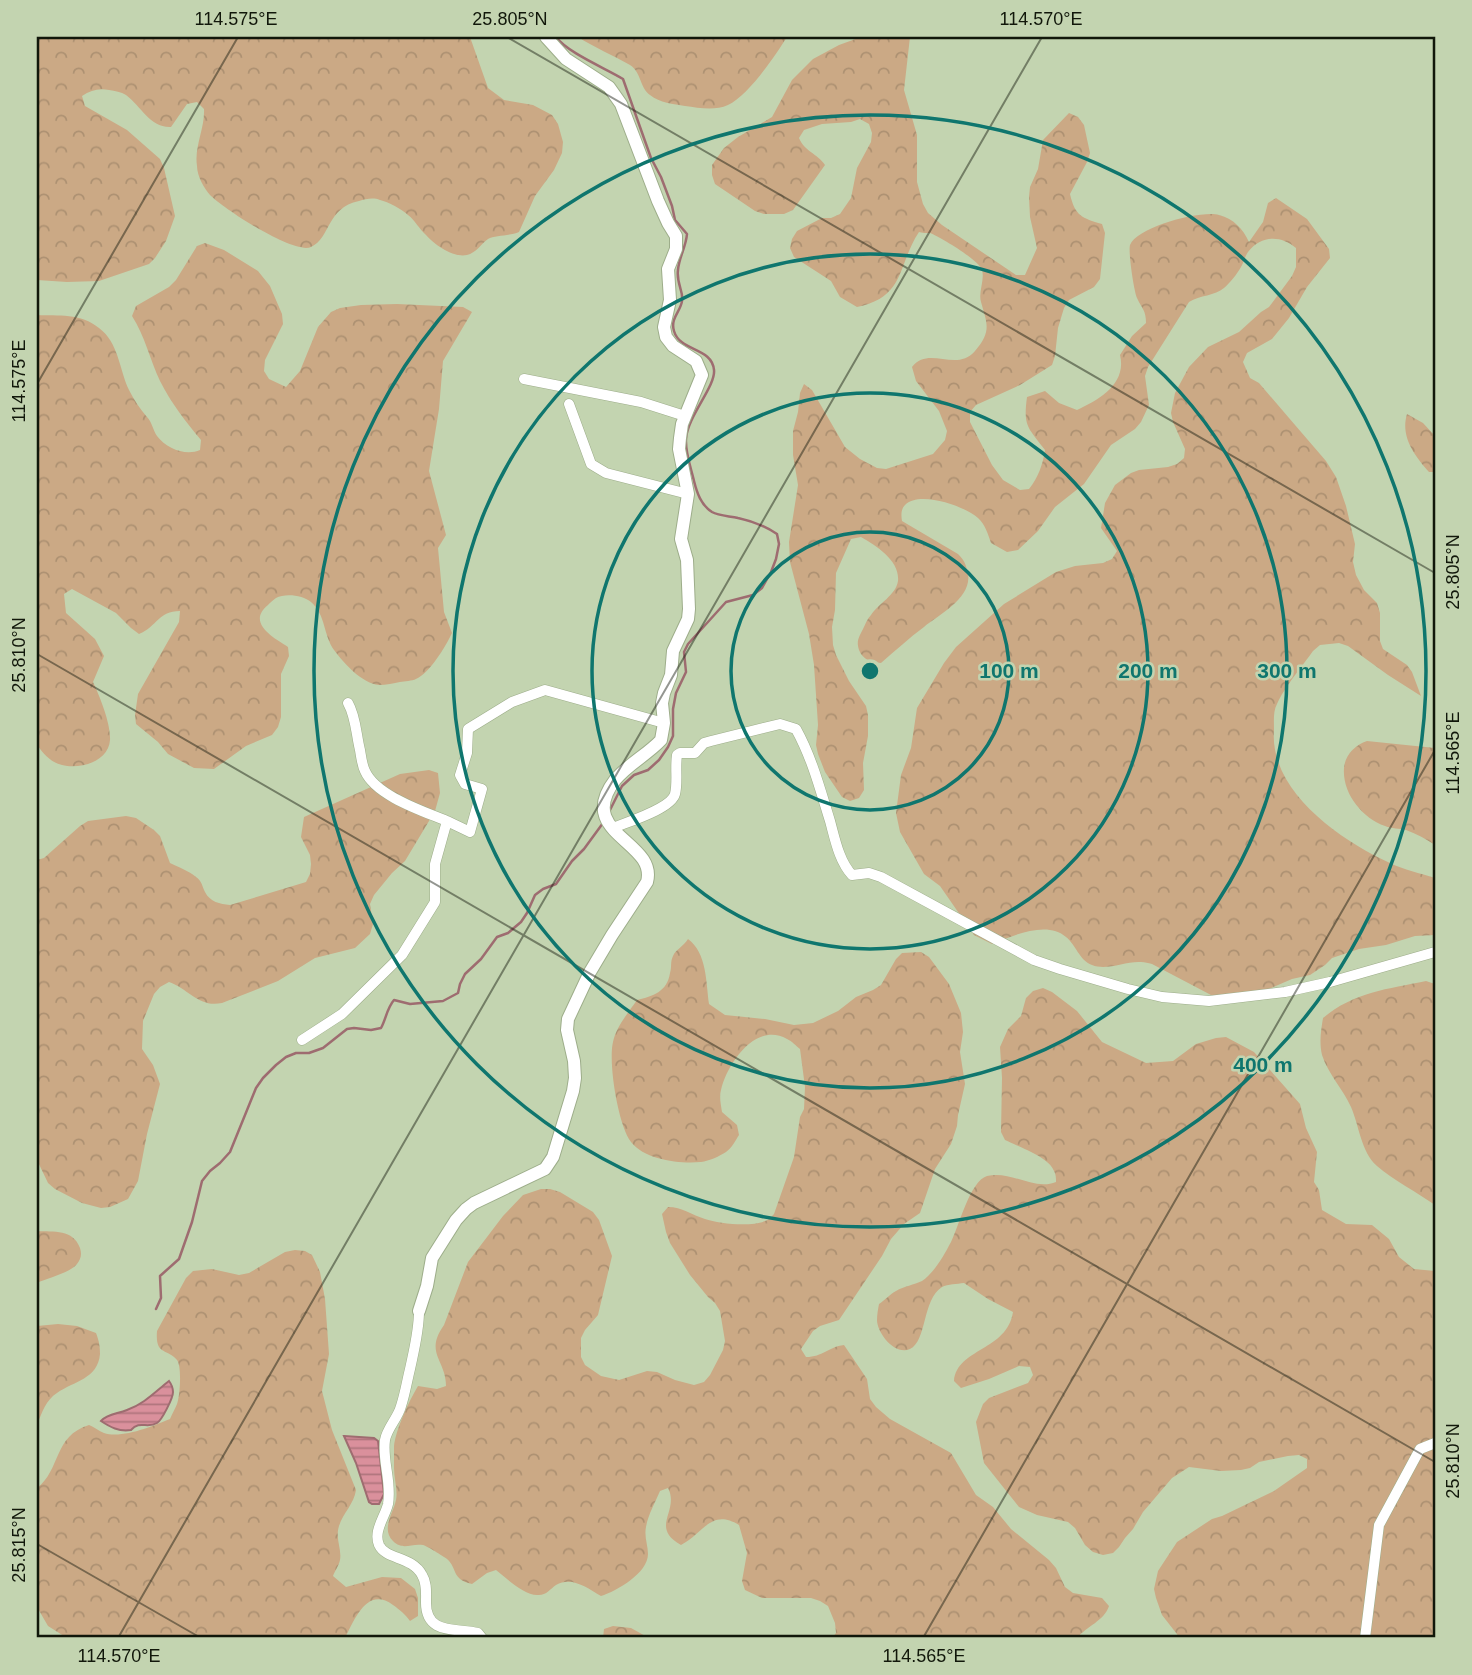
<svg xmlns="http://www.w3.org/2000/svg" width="1472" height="1675" viewBox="0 0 1472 1675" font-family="Arial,sans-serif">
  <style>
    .forest { fill: url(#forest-crowns) }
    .water { fill: url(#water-rules); stroke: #9e6c70; stroke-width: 2 }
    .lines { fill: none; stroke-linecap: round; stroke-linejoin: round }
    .stream { stroke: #9e6c70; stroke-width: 2.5 }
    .minor-casing { stroke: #9dad8a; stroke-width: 11 }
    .tertiary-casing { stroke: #9dad8a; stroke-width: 14 }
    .minor { stroke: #fff; stroke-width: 10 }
    .tertiary { stroke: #fff; stroke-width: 12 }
    .ticks { fill: none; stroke: #11170a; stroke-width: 2; stroke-opacity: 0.45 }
    .ring { fill: none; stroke: #0f766e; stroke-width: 3.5 }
    .centre { fill: #0f766e; stroke: #c3d4b0; stroke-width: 3.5 }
    .ring-label { font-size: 21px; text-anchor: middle; font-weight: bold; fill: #0f766e; stroke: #c3d4b0; stroke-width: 5; stroke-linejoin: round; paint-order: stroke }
    .neatline { fill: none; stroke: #11170a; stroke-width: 2.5 }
    .ticks-label { font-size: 18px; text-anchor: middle; fill: #11170a }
  </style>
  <defs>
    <pattern id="forest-crowns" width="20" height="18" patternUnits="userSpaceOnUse" patternTransform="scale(1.75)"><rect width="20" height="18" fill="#cba985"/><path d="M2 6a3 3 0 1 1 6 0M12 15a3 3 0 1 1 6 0" fill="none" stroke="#ad9172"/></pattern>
    <pattern id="water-rules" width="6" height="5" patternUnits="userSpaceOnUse" patternTransform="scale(1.75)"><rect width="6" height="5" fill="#da909c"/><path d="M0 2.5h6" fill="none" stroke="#af757d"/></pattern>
  </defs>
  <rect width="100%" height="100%" fill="#c3d4b0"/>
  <path class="forest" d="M37,37H470L488,88L504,100L533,105L552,115L558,124L563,142L562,153L554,170L535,196L519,232C510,236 495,235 488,239C481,244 476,253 467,255C453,258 435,245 426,235C419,229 415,220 408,215C402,209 388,202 380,200C373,197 366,199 359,201C326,208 331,238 311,247C294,255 224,209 210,195C204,188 197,176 197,166C194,147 205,128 204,109L197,102L187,104L171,127C150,128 141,106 126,95C121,92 115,91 109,90C99,88 91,90 82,96L85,106L127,130L160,159L164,168L175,216L166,241L155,258L149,264L99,281L67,282L37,280Z
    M578,37H787C775,56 748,96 728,105C715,111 699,108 685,106C673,104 660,103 650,95C639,87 642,73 630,65C613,55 595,48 578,37Z
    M861,37H910L904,90L917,135V182L923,204L928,213L942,225L1016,275H1025L1037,248L1030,217L1029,197L1030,187L1038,169L1043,140L1069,113L1078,117L1084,125L1090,153L1087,162L1070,194C1075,216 1082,218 1102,224L1105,233L1100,279L1094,287L1069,300L1064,308L1058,328L1055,356L1052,365L1020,385L976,405L970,412V422L992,465L1003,480L1020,490L1029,489C1038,478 1043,464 1045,450C1028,427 1023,427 1027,397L1045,391L1059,403L1077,410C1099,400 1127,384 1120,355L1132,336L1146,323C1146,310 1142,309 1137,298C1134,291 1128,252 1130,245C1137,227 1201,210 1219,215C1234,219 1243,229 1249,242L1263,222L1268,203L1276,198L1307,219L1329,249L1330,258L1307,287L1289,318L1272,339L1247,353L1243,362L1250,378L1259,383L1289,418L1326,461L1336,477L1346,506L1355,544L1353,562L1356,575L1364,590L1377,603L1380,613V641L1383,649L1407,665L1412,672L1421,696L1388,675L1348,646L1339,643L1320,645L1313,651C1303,665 1284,688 1277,704C1273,711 1274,722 1274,730C1269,791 1340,840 1390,863C1404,870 1420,873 1435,878V935L1415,936L1386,945L1359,949L1332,958L1325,965L1310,975L1292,979L1253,996L1211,995L1152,964C1148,963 1145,962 1141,962C1125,961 1107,971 1092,965C1079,960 1076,945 1066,937C1047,920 1012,936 992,944L974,935L940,886L924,874L900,832L896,813L901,775L911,748L917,708L944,663L956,647L1004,604L1056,572L1075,566L1103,563L1112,559L1117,551L1101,528L1105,503L1115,485L1131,473L1139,470L1168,467L1177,464L1184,458L1185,449L1173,422L1171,413L1175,393L1189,367L1208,347L1239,332L1261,312L1269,307L1292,276L1296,267V248C1281,235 1261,235 1248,252C1245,256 1244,262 1241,267C1237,274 1230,283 1224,288C1215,296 1200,295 1189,302L1148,367L1145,376L1149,405L1141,422L1135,429L1111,445L1084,484L1055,507L1038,531L1018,550L1007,552L991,543C988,534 985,524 978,518C965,506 919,490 905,505C901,509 901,515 902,521L958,554C965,561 966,565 968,574C972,598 940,614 924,627C909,638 895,651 881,663C871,662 863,660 859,650C856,641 859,637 863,629C865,625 867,619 871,615C878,604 896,595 898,581C900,561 877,546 861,537L851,539L836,573L835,610L832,627L833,645L836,655L849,681L866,706L868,715V736L863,763L864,790L859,798L850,801L842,797L825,772L818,754L816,745L818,725L814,665L809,634L790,562L789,542L798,485L793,455V431L798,412L800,393L804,384L812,390L845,447L860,459L877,468L886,469L933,454L945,440L947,431L939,411L916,381L912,367C929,345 956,373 975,351C992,331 987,324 981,302C978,292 985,280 982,270C979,260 940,237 930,233C928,233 921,233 919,232C897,265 906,297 857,307L840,297L831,281L794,257L790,248L792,239L797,231L822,218H831L840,214L851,198L857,168L871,142L872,133L869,124L860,119L851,122L822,124L804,130L799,138C805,152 817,153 825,165L793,210L784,214H764L755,211L715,184L712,175V165L724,148L738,137L772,117L792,80L813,59L839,45Z
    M205,243L224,250L258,271L270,286L282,314L283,324L265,360L264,371L269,379L286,387L300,371L318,327L331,312L340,308L361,305L397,304L463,307L472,312L443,361L439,409L429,471L446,535L438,548L444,612L452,633C446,646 429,674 416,679C412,681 405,681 400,682C394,683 386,685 379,685C361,683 344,663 334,650C323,635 326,615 311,602C303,595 285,593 276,598C273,600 270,603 268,605C246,623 274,638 288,647L289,656L281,674V717L278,727L272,735L246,746L214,769L194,768L168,754L158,742L136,724L135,715L138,694L179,622L180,611C158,611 158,626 139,634L131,628L116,613L72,589L64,594L66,613L95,639L104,656L93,682C100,697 111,724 110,740C109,761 80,770 62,765C50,762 44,754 37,745V315C58,316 81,313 99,328C119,343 119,369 129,390C134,400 140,409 147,417C152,422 153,430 157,436C167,449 186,456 200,450L201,440C186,422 171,403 160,381C150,360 145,336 132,316L136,306L169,287L176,280L197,246Z
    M1407,414L1423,423L1435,436V472H1429C1415,456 1400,437 1407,414Z
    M1367,741L1435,748V845C1426,839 1417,834 1406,830C1399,828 1392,829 1385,826C1362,818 1342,793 1344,768C1345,755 1355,745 1367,741Z
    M429,770L438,773L440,793L435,811L405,861L392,873L374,895L370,904L373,924L370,934L355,948L315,958L278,981L222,1003C199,1008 189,989 169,982L160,987L154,994L143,1021L142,1049L153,1065L160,1084L147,1134L138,1181L128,1199L110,1207L101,1208L82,1203L55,1189L48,1183L37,1160V860L44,858L80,826L88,821L126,816L136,818L154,830L160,836L170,863C178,867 189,871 196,877C202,881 202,886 205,892C210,902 220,904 230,905L306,882L310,874L311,864L310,855L301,837L304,817L400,774Z
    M688,939C707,953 706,982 709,1004L725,1015L765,1019L794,1025L813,1023L838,1011L856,997L873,990L881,985L896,959L902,953L921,952L929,957L949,984L961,1013L963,1032L960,1052L965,1084L958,1115L957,1126L951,1144L935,1169L920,1213L904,1224L891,1239L882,1256L839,1320L820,1326L813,1331L801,1349L806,1357C823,1357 828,1347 844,1345L867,1379L870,1399L876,1407L890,1419L951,1453L976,1495L993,1507L1011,1529L1049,1560L1056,1568L1065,1587L1073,1593L1102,1598L1109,1606C1104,1621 1087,1626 1077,1638H832L836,1633L835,1623L828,1606L820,1601L811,1598H762L745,1590L742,1581L747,1553L739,1525C711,1508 704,1533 681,1545C649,1527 680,1511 668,1488L660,1491C655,1503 648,1515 646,1527C644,1537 648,1545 648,1554C648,1573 617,1591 601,1596C587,1588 572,1576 556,1585C550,1589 546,1596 537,1595C524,1595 506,1578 496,1570L487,1573L472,1584C451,1579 458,1569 447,1559C443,1556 427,1546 423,1545C411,1543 403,1551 393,1541C381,1529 393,1514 396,1500C398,1490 394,1479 394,1468C394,1461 394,1453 394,1446C396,1429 409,1401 418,1386L437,1389L446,1386C446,1360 424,1353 444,1325L468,1262L503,1216L523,1195L541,1189H550L560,1192L593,1212L599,1220L612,1256L598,1315L585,1330L581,1338V1357L585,1365L601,1376L619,1380L647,1371L657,1372L675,1380L694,1385L704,1382L710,1375L723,1350L725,1341L720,1311L715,1303L708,1297L690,1275L670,1243L666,1232L662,1214L668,1207C682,1207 692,1215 705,1219C719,1224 752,1227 765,1221C769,1220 771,1217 774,1214L794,1157L800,1117L804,1109L805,1087L800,1049C796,1046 792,1041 787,1039C756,1021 727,1064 721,1090C719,1097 721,1105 722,1112L737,1125L739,1135C735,1141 732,1148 726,1152C720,1156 709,1161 701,1162C680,1164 645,1160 631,1142C618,1125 608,1062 613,1042C616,1027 628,1013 637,1000C653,996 667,992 670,973C672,967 670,962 673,956C676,949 683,947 688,939Z
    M1426,981L1435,984V1205C1418,1193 1392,1179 1377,1166C1361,1152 1359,1125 1351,1107C1343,1089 1328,1074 1322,1055C1319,1042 1321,1030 1323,1018C1354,992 1388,989 1426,981Z
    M1043,988L1052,992L1077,1011L1102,1042L1146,1063L1173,1061L1196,1044L1216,1038L1226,1037L1254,1052L1300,1104L1306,1128L1317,1152L1314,1182L1319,1190L1322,1210L1346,1224L1372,1225L1389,1239L1399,1257L1414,1269L1435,1271V1638H1180L1162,1615L1156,1598L1154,1589L1158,1571L1177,1542L1212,1519L1222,1516L1274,1491L1307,1468V1459L1299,1455L1288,1456L1259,1462L1250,1468L1241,1470L1221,1471L1189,1467L1172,1478L1143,1512L1133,1529L1125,1538L1119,1547L1113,1553L1103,1555L1093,1552L1085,1545L1075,1528L1068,1522L1037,1515L1019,1507L984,1463L976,1422L983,1404L989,1398L1028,1383L1033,1375L1030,1367L1019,1366L989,1379L961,1388L954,1381C957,1348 1007,1351 1013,1312L988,1299L964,1283C957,1284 948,1284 942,1287C922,1300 927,1341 910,1349C895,1356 877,1333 877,1320C877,1315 878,1309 879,1304C885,1300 890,1294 896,1291C904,1286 914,1285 922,1281C935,1272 944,1255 951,1242C959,1226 970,1181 987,1176C1011,1170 1034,1191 1056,1182C1056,1179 1056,1174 1054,1171C1049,1157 1019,1147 1005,1140L1001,1132L1002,1078L1000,1047L1008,1029L1021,1016L1026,998L1033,991Z
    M37,1231C54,1232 73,1229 80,1248C82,1254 81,1259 77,1264C70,1273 47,1278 37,1283Z
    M295,1250L305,1251L312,1255L320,1272L325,1299L329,1354L322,1391L332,1430L356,1490C354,1504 343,1513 339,1526C335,1539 342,1549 340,1560C339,1565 335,1571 333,1576L346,1587L382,1577L401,1578L415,1589L418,1598V1616L410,1621C405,1614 400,1610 393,1605C367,1586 355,1619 345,1638H67L48,1626L37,1607V1488C61,1470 53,1436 89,1425C94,1427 99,1431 104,1433C122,1439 153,1426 170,1419C172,1414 175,1409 177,1404C180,1396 182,1367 177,1360C167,1348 155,1356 157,1331L186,1278L193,1271L212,1269L239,1275L249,1273L285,1252Z
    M58,1324L77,1326L96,1333C99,1341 100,1346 100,1354C98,1379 74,1381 57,1393C46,1400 42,1412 37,1425V1326Z
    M613,1626L631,1628L649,1638H603L604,1629Z"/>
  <path class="water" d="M169,1381C172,1385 173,1387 173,1392C173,1398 162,1420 157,1423C147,1429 140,1420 131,1430C119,1432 110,1427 101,1421C107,1414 117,1414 127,1410C144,1404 155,1392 169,1381Z
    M344,1436L374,1438L378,1441L384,1494L379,1504H372L369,1502L356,1463Z"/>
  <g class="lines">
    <path class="stream" d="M556,37C568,53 605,68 623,79L651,158L661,177L672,206L675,220L687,234C686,247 679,257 678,270C676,283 684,292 682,301C681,311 670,318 674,331C680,352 712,347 714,370C716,386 687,417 686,439C685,452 691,468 694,481C697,493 701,505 712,512C719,516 730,516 738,518C752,521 765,526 777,534L779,544L776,559L771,572L762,588L753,595L726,602L688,644L684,652L686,672L676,693L673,709V736L668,747L659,760L648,770L634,775L622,786L609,812
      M156,1309L161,1298L160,1276L179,1259L192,1222L202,1181L210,1171L220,1163L230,1152L256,1088L263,1078L276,1065L286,1057L296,1053H309L323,1048L347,1029L354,1028L371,1030L381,1028C386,1019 387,1008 394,1000L410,1004L443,1001L458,993L460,984L465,974L481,959L497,937L508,933L521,922L527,913L535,895L543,889L556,884L572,861L584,849L603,823"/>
    <g class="minor-casing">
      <path id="minor" d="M524,379L641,402L685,416
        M569,404L591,464L606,473L688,494
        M348,703C356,717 356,734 360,750C361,756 362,765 365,771C376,796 423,811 447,821
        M613,828C627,822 671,809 675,794C678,782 675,768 677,755L680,753H695L704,743L711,741L780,724L796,729C812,758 820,789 830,821C835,839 839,861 852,875L869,873L881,877L1034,960L1060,969L1128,989L1162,997L1209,1001L1285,992L1330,982L1435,952
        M302,1040L342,1014L402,955L435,902V864L447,821L470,832L482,789L465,784L460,775L467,753L468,729L512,702L545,690L664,723
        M419,1311C419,1331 414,1350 410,1369C407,1381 405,1394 401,1406C398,1418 387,1428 385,1440C382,1461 392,1482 388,1504C385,1517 373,1531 379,1545C386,1560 412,1556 422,1575C427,1583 426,1592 426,1601C425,1635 455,1628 478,1633L482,1638
        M1365,1638L1379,1525L1420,1449L1435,1443"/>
    </g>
    <g class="tertiary-casing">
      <path id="tertiary" d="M419,1311L427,1286L432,1258L456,1220L466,1209L474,1203L545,1169L553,1157L573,1091L575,1078L574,1061L567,1030L568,1019L590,972L612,935L647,882C658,841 574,834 615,780C628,764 647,755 661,740L664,723L662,703L664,693L671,675L673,651L688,619L689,609L687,560L681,539L688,494L679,449L680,438L682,424L702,375L696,361L673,346L666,337L664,327L670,300L668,269L676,249V236L668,223L658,201L621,104L609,87L566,59L546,37"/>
    </g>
    <use href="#minor" class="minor"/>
    <use href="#tertiary" class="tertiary"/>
  </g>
  <path class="ticks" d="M507,37L1435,573M37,384L238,37M37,654L1435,1462M37,1544L201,1638M118,1638L1042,37M923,1638L1435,750"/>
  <g class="ring">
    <circle cx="870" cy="671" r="139"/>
    <circle cx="870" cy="671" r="278"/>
    <circle cx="870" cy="671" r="417"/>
    <circle cx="870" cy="671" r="556"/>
  </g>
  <circle cx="870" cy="671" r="10" class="centre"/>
  <g class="ring-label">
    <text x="1009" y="678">100 m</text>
    <text x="1148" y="678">200 m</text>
    <text x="1287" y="678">300 m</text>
    <text x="1263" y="1072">400 m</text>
  </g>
  <rect width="1472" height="1675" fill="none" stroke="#c3d4b0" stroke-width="77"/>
  <rect x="38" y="38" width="1396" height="1598" class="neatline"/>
  <g class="ticks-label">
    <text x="236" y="25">114.575°E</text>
    <text x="510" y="25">25.805°N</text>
    <text x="1041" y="25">114.570°E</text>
    <text transform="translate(19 381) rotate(-90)" y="6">114.575°E</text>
    <text transform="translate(1453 572) rotate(-90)" y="6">25.805°N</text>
    <text transform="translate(19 655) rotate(-90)" y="6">25.810°N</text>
    <text transform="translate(1453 753) rotate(-90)" y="6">114.565°E</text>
    <text transform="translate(1453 1461) rotate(-90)" y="6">25.810°N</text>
    <text transform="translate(19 1545) rotate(-90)" y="6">25.815°N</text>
    <text x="119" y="1662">114.570°E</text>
    <text x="924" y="1662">114.565°E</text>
  </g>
</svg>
